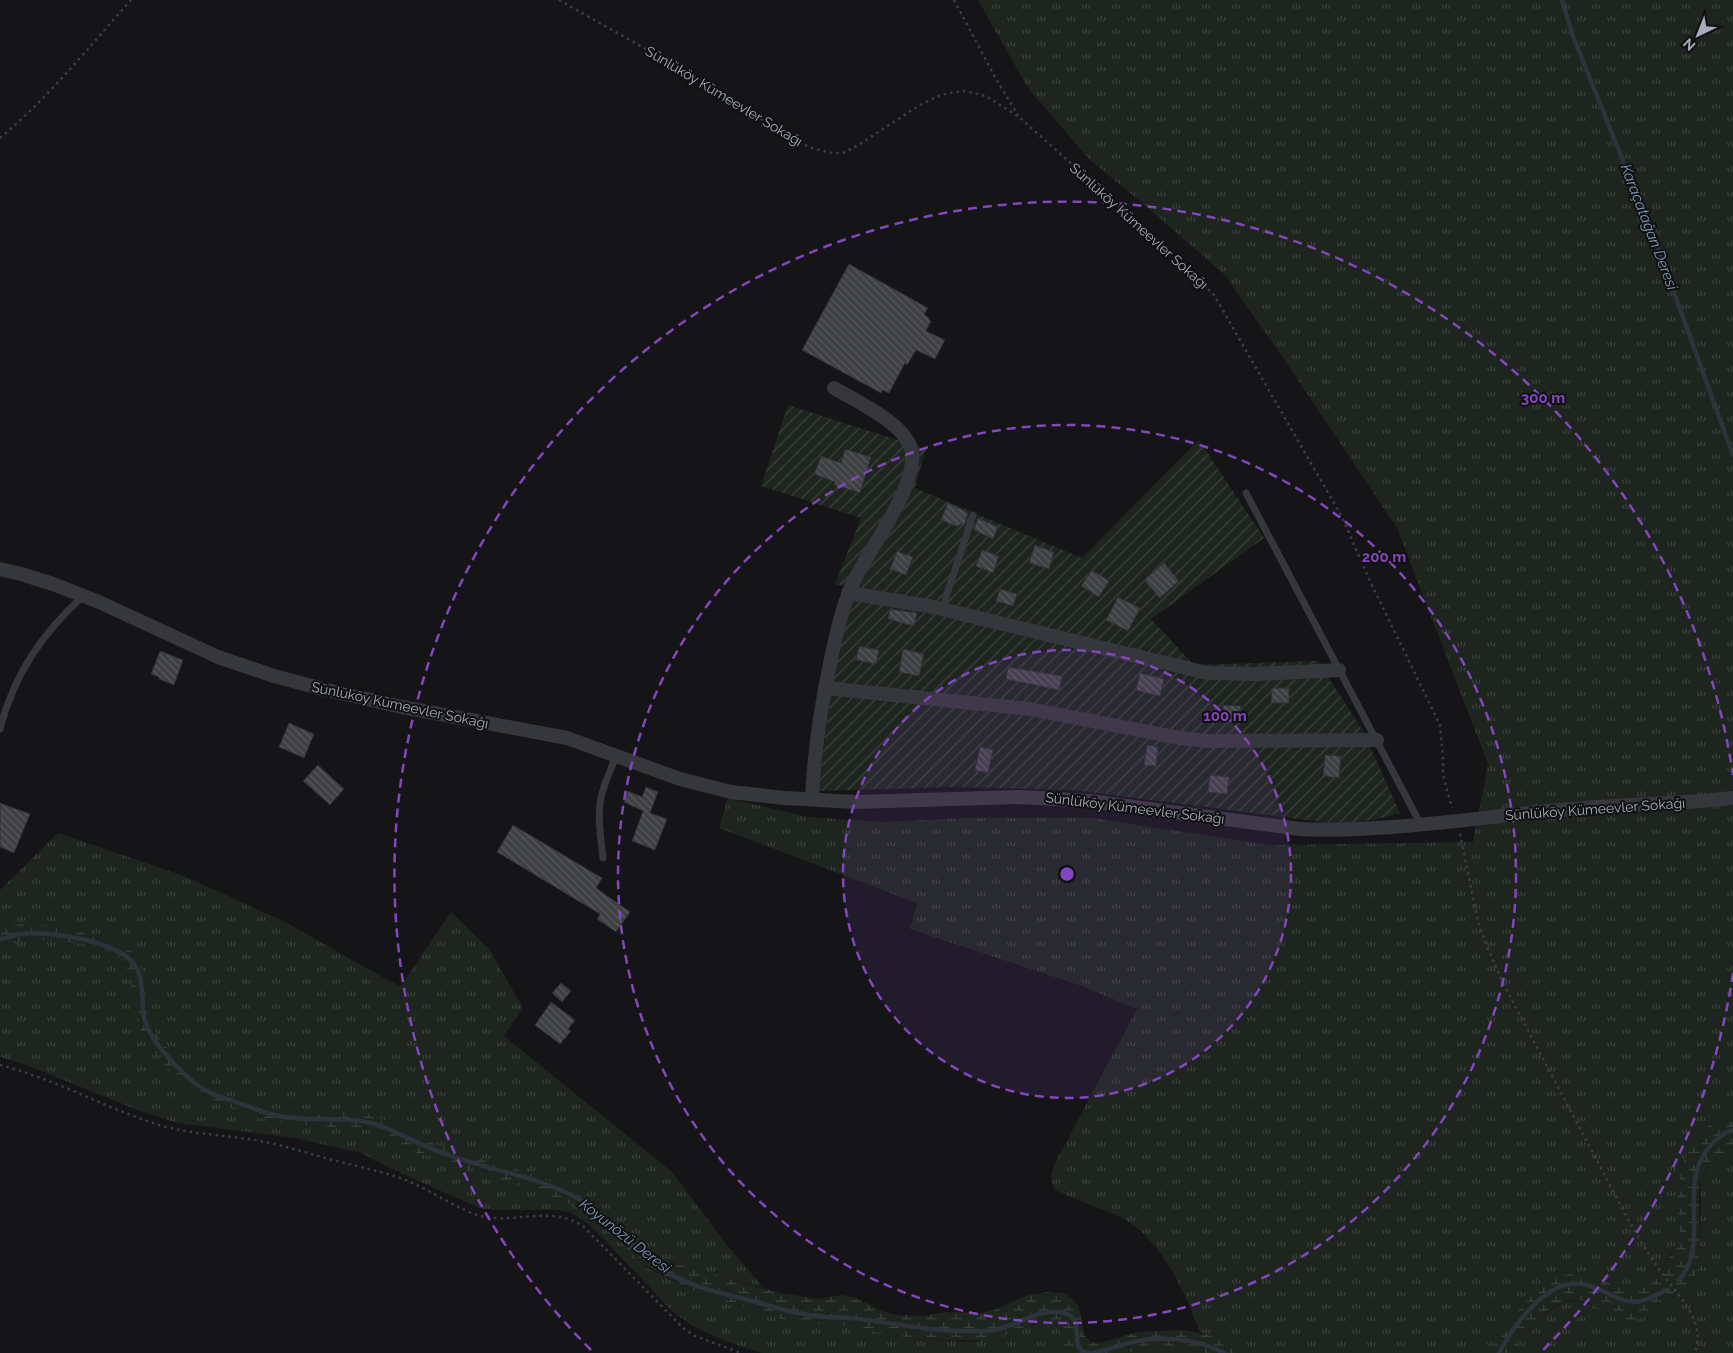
<svg xmlns="http://www.w3.org/2000/svg" width="1733" height="1353" viewBox="0 0 1733 1353" font-family="Raleway,sans-serif">
  <style>
    .grass { fill: url(#grass-tufts) }
    .wetland { fill: url(#wetland-marsh) }
    .garden { fill: url(#garden-furrows) }
    .lines { fill: none; stroke-linecap: round; stroke-linejoin: round }
    .stream { stroke: #2b343b; stroke-width: 4.5 }
    .building { fill: url(#building-back-hatch); stroke: #2f2f33 }
    .path { stroke: #3c3e43; stroke-width: 2.5; stroke-dasharray: 2.5 4; stroke-linecap: butt }
    .lane { stroke: #36373c; stroke-width: 7 }
    .street { stroke: #36373c; stroke-width: 14 }
    .ring { fill: none; stroke: #8446be; stroke-width: 2.5; stroke-dasharray: 9 6 }
    .labels { text-anchor: middle; stroke-width: 4; stroke-linejoin: round; paint-order: stroke }
    .street-label { font-size: 14px; fill: #a6acb8; stroke: #101012 }
    .water-label { font-size: 15px; font-style: italic; fill: #7c9bb4; stroke: #101012 }
    .centre { fill: #8446be; stroke: #101012; stroke-width: 2.5 }
    .ring-label { font-size: 15px; text-anchor: middle; font-weight: bold; fill: #8446be; stroke: #101012; stroke-width: 4; stroke-linejoin: round; paint-order: stroke }
  </style>
  <defs>
    <pattern id="grass-tufts" width="24" height="20" patternUnits="userSpaceOnUse" patternTransform="scale(1.25)"><rect width="24" height="20" fill="#1d251e"/><path d="M3 7l-1-3M5 7V3M7 7l1-3M15 17l-1-3M17 17v-4M19 17l1-3" fill="none" stroke="#3b423d"/></pattern>
    <pattern id="wetland-marsh" width="20" height="14" patternUnits="userSpaceOnUse" patternTransform="scale(1.25)"><rect width="20" height="14" fill="#1d251e"/><path d="M1 5h8M5 5V1M11 12h8M15 12V8" fill="none" stroke="#3b423d"/></pattern>
    <pattern id="garden-furrows" width="10" height="10" patternUnits="userSpaceOnUse" patternTransform="scale(1.25)"><rect width="10" height="10" fill="#1d251e"/><path d="M-1 1l2-2M0 10L10 0M9 11l2-2" fill="none" stroke="#3b423d"/></pattern>
    <pattern id="building-back-hatch" width="6" height="6" patternUnits="userSpaceOnUse" patternTransform="scale(1.25)"><rect width="6" height="6" fill="#3f4044"/><path d="M-1 5l2 2M0 0l6 6M5-1l2 2" fill="none" stroke="#58595d"/></pattern>
  </defs>
  <rect width="100%" height="100%" fill="#151517"/>
  <path class="grass" d="M978,0H1733V1113L1713,1123L1678,1207L1680,1225L1677,1242L1656,1279L1642,1287L1628,1289L1589,1276L1534,1295L1499,1334L1489,1353H1244C1229,1340 1220,1336 1200,1332C1187,1298 1167,1252 1137,1228C1113,1209 1080,1204 1054,1189L1051,1177L1054,1165L1137,1009L1082,986L910,929L917,903L719,828L728,798L808,817L880,822L965,818H1093L1270,845L1473,842L1488,764L1397,528L1284,359L1224,274L1147,207L1089,159L1028,88Z
    M58,833L184,876L285,922L400,987L451,912L489,949L523,1008L504,1036L672,1172L727,1245L763,1287L687,1268L654,1256L643,1266L711,1299L750,1308L796,1324H835L916,1339L975,1342L1044,1321L1054,1322L1060,1329L1061,1342L1063,1353H762L725,1341L693,1326L673,1312L599,1234L583,1220L569,1212L558,1210H492L479,1208L390,1168L361,1153L295,1138L177,1123L135,1109L29,1066L0,1057V890Z
    M1733,1151V1353H1512L1516,1344L1539,1318L1562,1303L1577,1300L1600,1308L1674,1298L1688,1285L1700,1263L1701,1179L1709,1166L1720,1156Z
    M1147,1348C1166,1348 1187,1346 1205,1353H1126Z"/>
  <path class="wetland" d="M23,924C36,925 49,925 61,928C77,931 125,942 134,954C146,971 144,991 147,1010C150,1030 182,1071 198,1083C218,1096 279,1115 302,1115C322,1115 355,1110 372,1115C392,1121 409,1135 429,1142C481,1160 538,1171 586,1199C616,1217 636,1247 666,1261L780,1293L819,1299L841,1295L856,1298L884,1312L897,1315L924,1316L946,1312L981,1313L994,1310L1028,1295L1049,1292L1063,1293L1072,1298L1079,1308L1085,1336L1091,1342L1099,1343L1138,1332L1180,1330L1215,1335L1229,1340L1244,1353H1205L1198,1351L1170,1348H1147L1126,1353H1063L1061,1342L1060,1329L1054,1322L1044,1321L1032,1324L991,1341L916,1339L835,1324H796L750,1308L711,1299L643,1265L620,1241L599,1223L583,1210L563,1201L510,1182L480,1174L450,1162L419,1154L375,1131L275,1122L252,1116L196,1095L170,1072L150,1047L141,1031L128,970L121,959L111,952L84,944L61,941L37,938L0,946V927Z
    M1733,1113V1151C1720,1156 1708,1164 1702,1177C1697,1189 1700,1228 1700,1242C1700,1249 1702,1258 1700,1265C1695,1278 1685,1289 1674,1298C1663,1307 1643,1322 1627,1320C1610,1317 1595,1302 1577,1300C1553,1298 1521,1334 1512,1353H1489C1493,1346 1495,1339 1500,1333C1514,1313 1546,1276 1572,1274C1602,1272 1625,1302 1654,1279C1659,1276 1662,1269 1665,1264C1673,1252 1679,1240 1680,1226C1680,1220 1678,1213 1678,1207C1677,1183 1683,1150 1701,1133C1710,1124 1721,1118 1733,1113Z"/>
  <path class="garden" d="M788,405L926,449L915,488L1082,558L1199,440L1264,538L1151,619L1194,665L1318,661L1363,731L1400,813C1370,822 1354,823 1323,822L1073,790L957,787L818,791L830,698L853,588L835,584L861,518L761,486Z"/>
  <g class="lines">
    <path class="stream" d="M1562,0L1573,36L1659,251L1733,455
      M0,939C7,938 14,935 20,934C47,930 116,941 133,963C145,977 141,1000 144,1017C149,1041 186,1080 207,1091C215,1096 225,1098 233,1101C253,1108 273,1117 294,1118C318,1121 348,1117 371,1123C396,1130 419,1145 443,1153C487,1170 535,1175 577,1198C612,1217 635,1252 669,1273C695,1289 727,1294 756,1302C772,1306 788,1312 804,1314C822,1318 842,1317 860,1319C903,1325 942,1333 986,1331C1012,1330 1035,1309 1060,1312C1090,1316 1065,1349 1088,1353C1100,1353 1117,1346 1129,1343C1160,1335 1196,1338 1224,1353
      M1679,1280C1712,1243 1675,1183 1711,1145C1717,1139 1724,1132 1733,1130
      M1499,1353C1513,1326 1547,1278 1583,1284C1603,1287 1621,1306 1641,1301C1650,1299 1658,1294 1666,1290"/>
  </g>
  <path class="building" d="M849,264L928,308L924,314L929,318V320L931,321L926,331L945,340L935,359L916,350L907,365L905,363L889,393L883,390L881,393L802,350Z
    M845,449L871,457L860,493L834,485L835,482L814,474L821,456L841,463Z
    M948,503L965,511V512L968,513L964,526L960,524L958,527L941,520Z
    M978,518L998,527L993,539L974,530Z
    M1035,545L1054,552L1049,569L1029,563Z
    M982,550L999,556L993,573L976,566Z
    M897,551L913,557L906,575L890,569Z
    M1164,563L1179,581L1160,598L1144,580Z
    M1092,570L1109,581L1099,597L1081,586Z
    M1000,589L1017,594L1013,606L996,601Z
    M1118,597L1140,608L1128,631L1106,620Z
    M890,609L917,613L914,626L888,619Z
    M859,646L879,650L876,664L856,660Z
    M903,649L924,654L919,676L899,672Z
    M160,651L183,660L174,685L159,679V677L151,674Z
    M1008,667L1062,676L1059,690L1006,679Z
    M1140,673L1164,679L1160,696L1136,690Z
    M1272,688H1289V703H1271Z
    M1223,705L1241,706L1240,722L1223,721Z
    M289,723L314,734L304,758L279,747Z
    M1147,745L1158,747L1156,766L1144,765Z
    M980,747L993,750L988,773L975,770Z
    M1325,755L1341,756L1339,778L1323,776Z
    M318,765L344,789L330,805L303,781Z
    M1210,775L1229,777L1227,794L1208,792Z
    M646,787L658,792L650,813L667,819L655,850L632,841L643,811L624,802L628,791L642,797Z
    M0,803L30,814L14,853L0,847Z
    M513,825L602,878L596,888L630,912L616,932L597,919L600,914L497,852Z
    M561,983L571,991L562,1002L552,993Z
    M551,1002L575,1020L568,1029L571,1031L560,1044L535,1025Z"/>
  <g class="lines">
    <path class="path" d="M559,0L727,95L790,139L815,149L832,153H843L860,144L920,105L936,97L949,93L965,91L986,96L1019,117L1176,257L1214,295L1342,517L1369,579L1440,725L1443,757V775L1452,808
      M954,0L996,79L1018,115
      M0,138C49,97 88,48 131,0
      M1460,834L1478,922L1486,944L1502,981C1535,1044 1568,1106 1601,1168C1620,1204 1638,1241 1662,1273C1679,1297 1706,1321 1695,1353
      M0,1065C55,1079 105,1108 159,1125C197,1136 237,1135 275,1144C296,1149 316,1156 337,1161C359,1167 381,1171 403,1179C427,1188 449,1204 474,1214C511,1227 550,1203 584,1227L683,1328L695,1336L741,1353"/>
    <path class="lane" d="M1246,493L1421,825
      M942,609L973,515
      M0,729C14,674 42,634 83,596
      M603,858C601,838 597,817 601,798C604,783 611,770 616,756"/>
    <path class="street" d="M0,569L21,574L53,584L99,602L218,657L274,676L323,689L402,707L567,738L680,779L731,792L785,798L855,802L1021,797L1089,801L1300,829C1391,833 1482,816 1573,809C1627,804 1680,804 1733,798
      M848,593L929,606L1207,673L1259,674L1339,670
      M825,688L1030,709L1180,738L1209,741L1377,740
      M812,799C814,751 821,706 831,659C837,632 842,605 855,579C869,550 921,481 911,448C902,422 856,401 834,388"/>
  </g>
  <circle cx="1067" cy="874" r="224" fill="#8446be" fill-opacity=".12"/>
  <g class="ring">
    <circle cx="1067" cy="874" r="224"/>
    <circle cx="1067" cy="874" r="449"/>
    <path d="M1733 973A673 673 0 0 1 1543 1350M591 1350A673 673 0 1 1 1733 775"/>
  </g>
  <g class="labels">
    <g class="street-label">
      <text transform="translate(724 96) rotate(31)" y="5">Sünlüköy Kümeevler Sokağı</text>
      <text transform="translate(1139 226) rotate(42)" y="5">Sünlüköy Kümeevler Sokağı</text>
      <text transform="translate(400 705) rotate(12)" y="5">Sünlüköy Kümeevler Sokağı</text>
      <text transform="translate(1135 808) rotate(7)" y="5">Sünlüköy Kümeevler Sokağı</text>
      <text transform="translate(1595 809) rotate(-4)" y="5">Sünlüköy Kümeevler Sokağı</text>
    </g>
    <g class="water-label">
      <text transform="translate(1649 227) rotate(69)" y="5">Karaçatağan Deresi</text>
      <text transform="translate(625 1236) rotate(38)" y="5">Koyunözü Deresi</text>
    </g>
  </g>
  <circle cx="1067" cy="874" r="8" class="centre"/>
  <g class="ring-label">
    <text x="1543" y="403">300 m</text>
    <text x="1384" y="562">200 m</text>
    <text x="1225" y="721">100 m</text>
  </g>
  <g transform="translate(1698 35) rotate(223)" stroke="#101012" stroke-width="4" paint-order="stroke">
  <path d="M0-4L9 19L0 12L-9 19Z" fill="#a6acb8"/>
  <text y="-8" font-size="14" font-weight="bold" text-anchor="middle" fill="#a6acb8">N</text>
  </g>
</svg>
